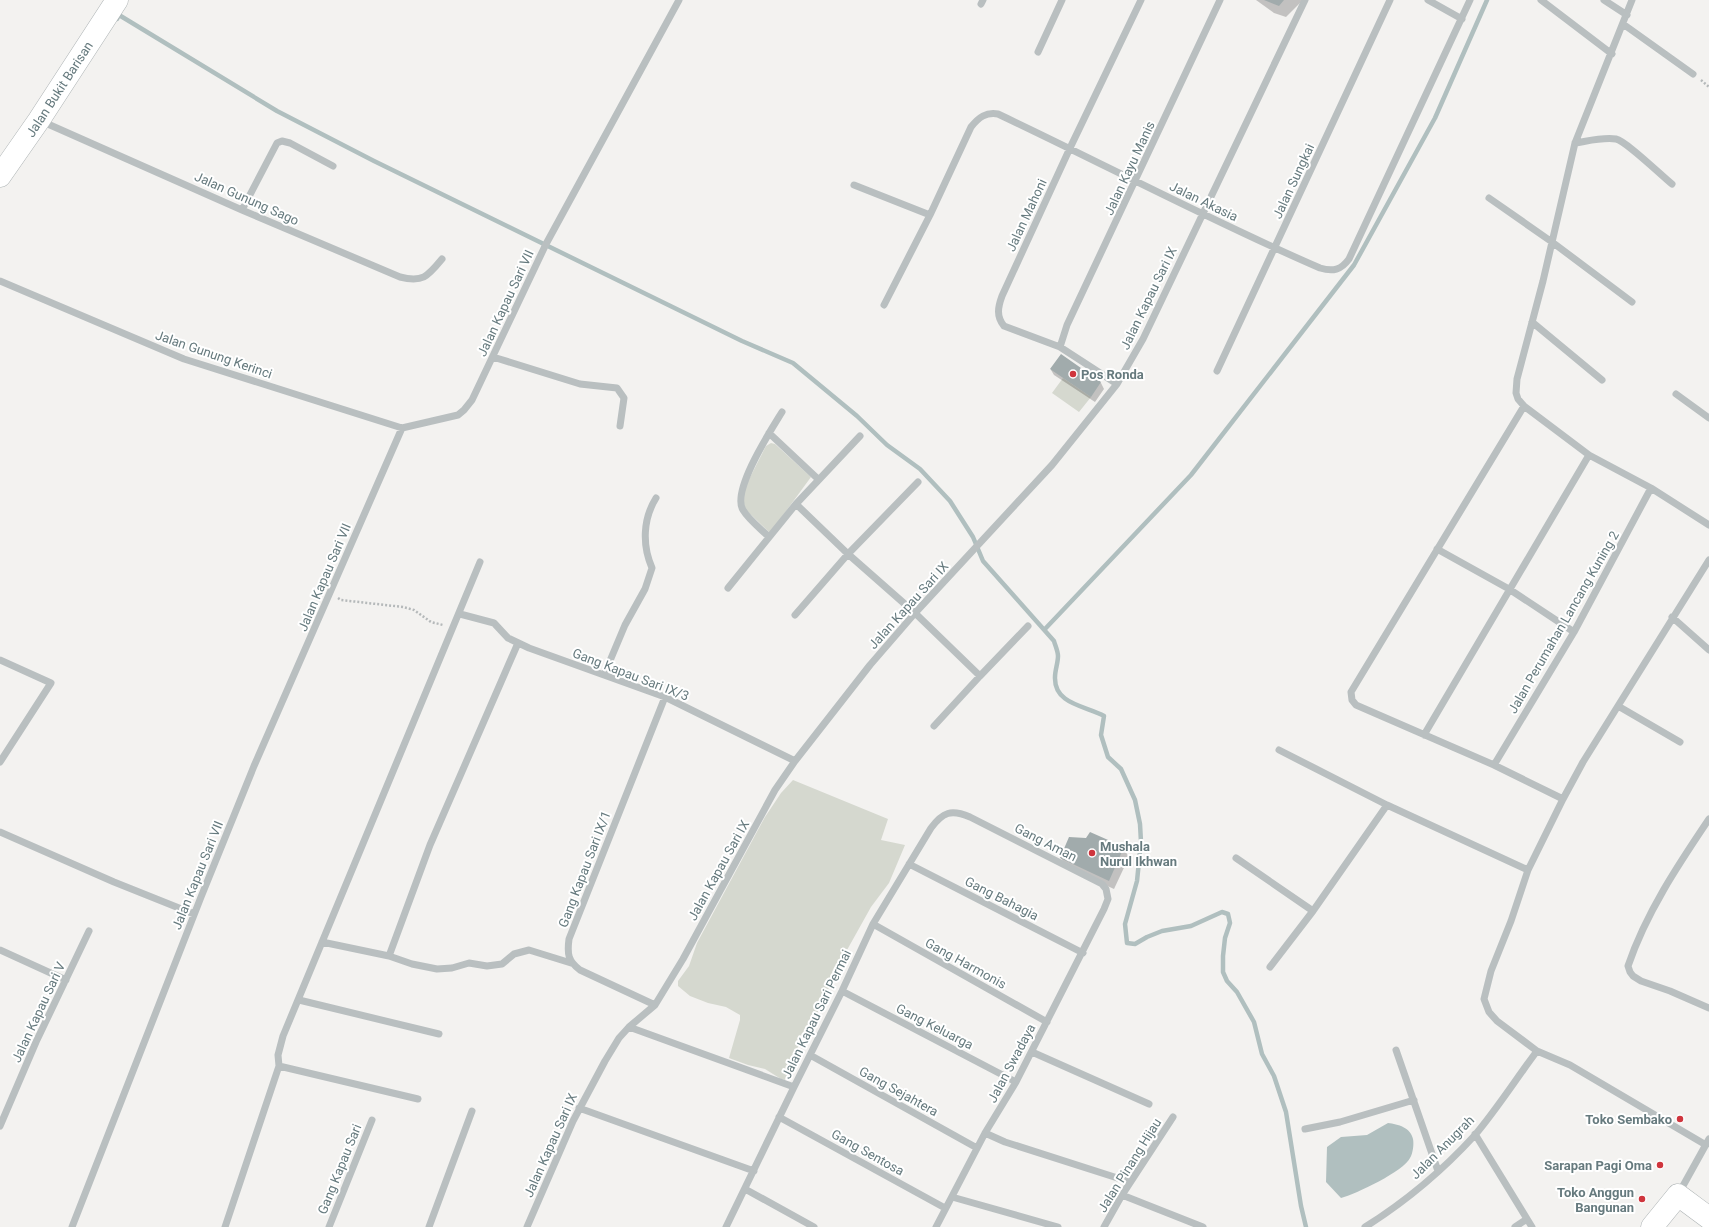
<svg xmlns="http://www.w3.org/2000/svg" width="1709" height="1227" viewBox="0 0 1709 1227" font-family="Roboto,sans-serif">
  <style>
    .green { fill: #d5d8cf }
    .water { fill: #b0bfbf }
    .shadow { fill: #0003 }
    .lines { fill: none; stroke-linecap: round; stroke-linejoin: round }
    .stream { stroke: #b0bfbf; stroke-width: 4.5 }
    .building { fill: #a1abac }
    .major-casing { stroke: #adb3b4; stroke-width: 23 }
    .path { stroke: #b5b9ba; stroke-width: 2.5; stroke-dasharray: 2 2; stroke-linecap: butt }
    .minor { stroke: #b9bfc0; stroke-width: 7 }
    .major { stroke: #fff; stroke-width: 22 }
    .poi-dot { fill: #cf353d; stroke: #fff; stroke-width: 1.5 }
    .labels { text-anchor: middle; stroke-width: 4; stroke-linejoin: round; paint-order: stroke }
    .street-label { font-size: 13px; fill: #667a7e; stroke: #fff }
    .poi-label { font-size: 13px; font-weight: bold; fill: #667a7e; stroke: #fff; text-anchor: end }
  </style>
  <rect width="100%" height="100%" fill="#f3f2f0"/>
  <path class="green" d="M1063,378L1091,397L1079,412L1052,393Z
    M771,443L775,444L811,477L770,533L744,508L742,493L766,446Z
    M793,780L888,819L881,840L905,845L889,883L871,907L842,959L816,1016L794,1054L790,1072L785,1080L781,1079L765,1069L748,1065L729,1058L740,1020V1015L726,1007L708,1003L690,996L678,986V981L689,966L697,943L765,817L781,793Z"/>
  <path class="water" d="M1388,1123C1398,1124 1411,1128 1413,1139C1414,1144 1413,1153 1410,1158C1404,1171 1356,1194 1341,1198L1326,1182L1327,1147L1341,1137L1367,1135Z"/>
  <path class="shadow" d="M1256,0H1303L1286,17L1274,13Z
    M1061,355L1101,383L1104,389L1095,402L1054,375L1051,370Z
    M1123,848L1129,857L1114,889L1066,867L1061,858Z"/>
  <g class="lines">
    <path class="stream" d="M117,19L119,15L277,111L374,161L742,341L793,363L857,416L887,445L920,469L950,501L973,537L983,561L1054,641C1055,645 1058,651 1058,656C1058,663 1055,670 1055,677C1054,705 1087,706 1104,716L1101,735L1108,757L1121,769L1135,800L1140,824L1141,842L1137,881L1125,924L1127,943L1135,944L1147,937L1162,931L1191,926L1222,912L1228,914L1230,923L1225,938L1223,956V972L1227,981L1237,992L1254,1022L1262,1054L1274,1076L1286,1112L1301,1206L1306,1227
      M1045,629L1191,475L1354,265L1435,118L1487,0"/>
  </g>
  <path class="building" d="M1264,0H1284L1279,6Z
    M1061,354L1101,382L1091,397L1050,369Z
    M1090,832L1124,847L1109,881L1060,858L1069,837L1086,838Z"/>
  <g class="lines">
    <g class="major-casing">
      <path id="major" d="M0,176L39,120L117,0
        M1652,1227L1678,1195L1709,1218"/>
    </g>
    <path class="path" d="M1701,80L1709,87
      M338,598L341,600L403,607L414,610L431,622L443,625"/>
    <path class="minor" d="M1428,0L1462,19
      M1541,0L1612,54
      M1604,0L1627,15
      M1632,0L1575,143L1543,281L1517,379L1516,393L1518,399L1524,406L1589,455L1651,488L1709,525
      M981,4L983,0
      M1623,24L1693,74
      M1038,52L1062,0
      M41,121L242,210L400,277C423,283 428,276 442,259
      M1575,143C1588,141 1603,137 1616,139C1626,141 1662,176 1672,184
      M854,185L930,215
      M1489,198L1552,242L1632,302
      M242,210L277,143L282,141L290,143L333,166
      M0,281L184,359L402,428
      M884,305L930,215L971,127C979,117 986,112 998,114C1106,165 1211,221 1320,268C1333,272 1341,270 1349,259L1470,0
      M1532,322L1602,380
      M1060,347L1067,325L1220,0
      M493,357L580,384L617,388L624,398L620,426
      M1217,371L1390,0
      M1117,384L1060,347L1004,326C996,316 998,307 1002,296L1070,148L1141,0
      M1676,394L1709,418
      M1524,406L1351,692L1352,700L1356,705L1494,765L1563,799
      M402,428L458,415L464,410L472,400L546,244L679,0
      M769,433L818,479
      M796,504L848,554L915,613L980,676L934,726
      M769,537C761,529 749,520 743,510C731,491 771,430 782,412
      M1437,549L1509,589L1574,632
      M728,588L796,504L860,436
      M460,614L494,623L508,638L529,648L665,697L795,761
      M795,615L848,554L918,482
      M1672,617L1709,650
      M0,660L51,683L0,762
      M604,675L625,625L645,589L652,568C642,545 643,519 656,498
      M980,676L1028,626
      M1618,706L1680,742
      M1424,735L1589,455
      M1279,750L1387,805
      M1494,765L1574,632L1651,488
      M1709,819C1678,865 1646,913 1628,966L1630,972L1633,976L1641,981L1670,991L1709,1008
      M0,832L114,882L194,914
      M1236,858L1313,911
      M909,864L1083,953
      M873,924L1047,1022
      M322,942L389,956L412,964L437,969L452,968L469,963L487,966L502,964L514,954L529,950L571,963
      M0,950L66,980
      M389,956L430,845L518,643
      M1270,967L1313,911L1387,805L1528,870
      M842,991L1016,1082
      M299,1000L439,1034
      M655,1005L580,970C568,961 567,954 569,939L665,697
      M629,1027L794,1087
      M1396,1050L1438,1171
      M1032,1052L1149,1104
      M810,1055L977,1148
      M279,1066L418,1099
      M579,1108L754,1171
      M779,1117L945,1208
      M0,1126L36,1042L89,931
      M1305,1129L1340,1122L1414,1100
      M985,1133L1005,1142L1130,1182
      M1475,1134L1532,1227
      M1706,1145L1570,1065L1537,1051L1497,1021L1489,1012L1484,999L1491,971L1511,921L1528,870L1563,799L1583,762L1709,560
      M745,1189L814,1227
      M1679,1193L1709,1139
      M1122,1195L1203,1227
      M952,1197L1058,1227
      M72,1227L201,897L254,766L402,428
      M225,1227L279,1066L278,1055L283,1036L480,562
      M329,1227L372,1120
      M429,1227L472,1111
      M527,1227L573,1121L605,1061L619,1038L629,1027L655,1005L683,959L775,790L795,761L870,665L915,613L1052,465L1117,384L1143,339L1305,0
      M726,1227L794,1087L842,991L873,924L931,828C943,812 951,809 970,817L1102,884L1106,889L1108,899L1104,909L1016,1082L985,1133L936,1227
      M1104,1227L1122,1195L1173,1117
      M1365,1227C1405,1202 1443,1170 1475,1135C1497,1109 1516,1079 1537,1051
      M1515,1227L1527,1219"/>
    <use href="#major" class="major"/>
  </g>
  <g class="poi-dot">
    <circle cx="1073" cy="374" r="4"/>
    <circle cx="1092" cy="853" r="4"/>
    <circle cx="1680" cy="1119" r="4"/>
    <circle cx="1660" cy="1165" r="4"/>
    <circle cx="1642" cy="1199" r="4"/>
  </g>
  <g class="labels">
    <g class="street-label">
      <text transform="translate(59 89) rotate(-57)" y="5">Jalan Bukit Barisan</text>
      <text transform="translate(1129 168) rotate(-65)" y="5">Jalan Kayu Manis</text>
      <text transform="translate(1293 181) rotate(-65)" y="5">Jalan Sungkai</text>
      <text transform="translate(247 198) rotate(24)" y="5">Jalan Gunung Sago</text>
      <text transform="translate(1204 201) rotate(26)" y="5">Jalan Akasia</text>
      <text transform="translate(1026 215) rotate(-65)" y="5">Jalan Mahoni</text>
      <text transform="translate(1148 298) rotate(-64)" y="5">Jalan Kapau Sari IX</text>
      <text transform="translate(505 303) rotate(-65)" y="5">Jalan Kapau Sari VII</text>
      <text transform="translate(214 354) rotate(19)" y="5">Jalan Gunung Kerinci</text>
      <text transform="translate(324 577) rotate(-67)" y="5">Jalan Kapau Sari VII</text>
      <text transform="translate(908 605) rotate(-48)" y="5">Jalan Kapau Sari IX</text>
      <text transform="translate(1563 622) rotate(-60)" y="5">Jalan Perumahan Lancang Kuning 2</text>
      <text transform="translate(631 674) rotate(21)" y="5">Gang Kapau Sari IX/3</text>
      <text transform="translate(1046 842) rotate(27)" y="5">Gang Aman</text>
      <text transform="translate(584 869) rotate(-69)" y="5">Gang Kapau Sari IX/1</text>
      <text transform="translate(718 870) rotate(-61)" y="5">Jalan Kapau Sari IX</text>
      <text transform="translate(197 875) rotate(-68)" y="5">Jalan Kapau Sari VII</text>
      <text transform="translate(1002 898) rotate(27)" y="5">Gang Bahagia</text>
      <text transform="translate(966 963) rotate(29)" y="5">Gang Harmonis</text>
      <text transform="translate(38 1012) rotate(-65)" y="5">Jalan Kapau Sari V</text>
      <text transform="translate(816 1014) rotate(-64)" y="5">Jalan Kapau Sari Permai</text>
      <text transform="translate(935 1026) rotate(27)" y="5">Gang Keluarga</text>
      <text transform="translate(1011 1063) rotate(-62)" y="5">Jalan Swadaya</text>
      <text transform="translate(899 1091) rotate(29)" y="5">Gang Sejahtera</text>
      <text transform="translate(550 1145) rotate(-66)" y="5">Jalan Kapau Sari IX</text>
      <text transform="translate(1442 1147) rotate(-45)" y="5">Jalan Anugrah</text>
      <text transform="translate(868 1152) rotate(29)" y="5">Gang Sentosa</text>
      <text transform="translate(1129 1165) rotate(-58)" y="5">Jalan Pinang Hijau</text>
      <text transform="translate(339 1169) rotate(-68)" y="5">Gang Kapau Sari</text>
    </g>
    <g class="poi-label">
      <text x="1081" y="379" text-anchor="start">Pos Ronda</text>
      <text x="1100" y="851" text-anchor="start">Mushala<tspan x="1100" dy="15">Nurul Ikhwan</tspan></text>
      <text x="1672" y="1124">Toko Sembako</text>
      <text x="1652" y="1170">Sarapan Pagi Oma</text>
      <text x="1634" y="1197">Toko Anggun<tspan x="1634" dy="15">Bangunan</tspan></text>
    </g>
  </g>
</svg>
